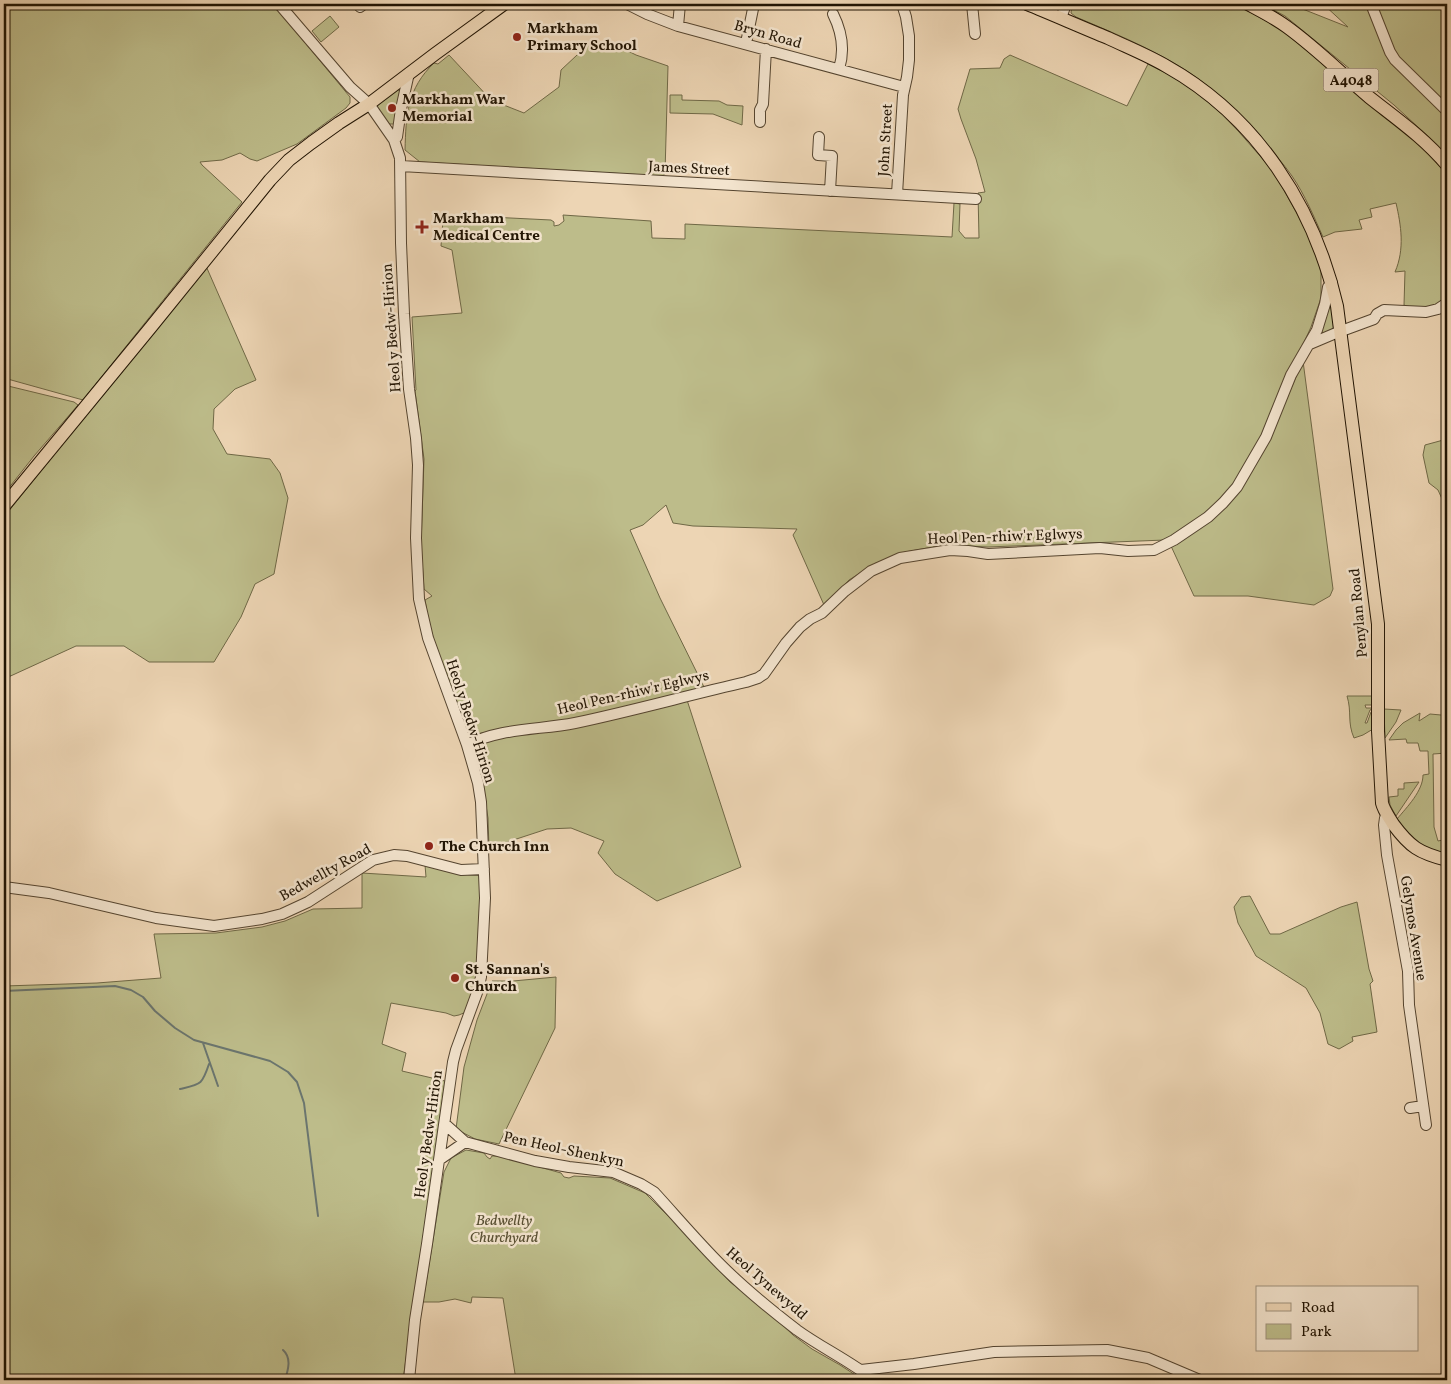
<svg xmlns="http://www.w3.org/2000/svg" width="1451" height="1384" viewBox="0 0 1451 1384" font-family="Vollkorn,serif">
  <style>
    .green { fill: #bdbc8a; stroke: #6f6846 }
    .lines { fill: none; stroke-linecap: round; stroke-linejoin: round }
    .stream { stroke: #6b756e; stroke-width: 2 }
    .minor-casing { stroke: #54442f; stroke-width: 12 }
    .major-casing { stroke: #211403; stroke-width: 14 }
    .minor { stroke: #f3e4ce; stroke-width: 10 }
    .major { stroke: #edd5b4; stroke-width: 12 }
    .poi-dot { fill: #8f2418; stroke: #f3e4ce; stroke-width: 2 }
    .labels { text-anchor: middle; stroke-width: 5; stroke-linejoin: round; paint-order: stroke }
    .shield { fill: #f3e4ce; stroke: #605240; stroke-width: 1 }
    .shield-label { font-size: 14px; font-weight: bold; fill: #211403 }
    .poi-label { font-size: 15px; font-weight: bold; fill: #211403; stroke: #f3e4ce; text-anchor: start }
    .street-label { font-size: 15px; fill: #211403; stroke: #f3e4ce }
    .park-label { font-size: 15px; font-style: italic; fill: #584f32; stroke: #f3e4ce }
  </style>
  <rect width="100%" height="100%" fill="#edd5b4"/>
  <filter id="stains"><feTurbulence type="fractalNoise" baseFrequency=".004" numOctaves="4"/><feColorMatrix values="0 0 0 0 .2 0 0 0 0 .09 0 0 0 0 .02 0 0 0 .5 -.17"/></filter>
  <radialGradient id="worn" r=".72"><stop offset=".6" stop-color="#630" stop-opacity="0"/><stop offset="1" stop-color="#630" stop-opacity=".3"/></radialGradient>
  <path class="green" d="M4,4H273L350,97V103L346,108L297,144L257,161L250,159L240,153L222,160L200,162L202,165L242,202L83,400L4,378Z
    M1072,4H1235L1281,29L1408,133L1447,174V299C1435,307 1417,313 1404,305L1405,271L1395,272C1405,249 1401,225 1396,203L1370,209L1372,217L1359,220L1362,229L1335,232L1323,237C1314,217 1305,195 1292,176C1283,163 1272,151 1261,138C1236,111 1211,85 1179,66C1146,46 1111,32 1076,17L1071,13Z
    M1262,4H1290L1348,27L1323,4H1447V160L1431,139L1394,105L1285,16Z
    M330,16L339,27L321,42L312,31Z
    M592,41L614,44L636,55L668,66L665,173L663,176L420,162L405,150C406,115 407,89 434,63L438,64L449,55L491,100L524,113L559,87L561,70Z
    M1010,55L1127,106L1148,64L1170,75L1200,95L1221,113L1239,132L1274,172L1301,221L1315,248L1321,271V298L1311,327L1289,375L1271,419L1235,485L1205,514L1165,540L988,547L944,545L905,552L876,563L849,580L824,605L793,535L797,529L693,526L673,523L666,505L643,525L630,530L660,598L704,687L638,705L574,719L475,734L468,732C451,692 431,642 425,600L432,596L424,589L421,546L424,459L415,391L416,390L412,317L462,313L452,250L441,246L443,220L449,215L551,220L554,222V226L559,225L564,221L563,215L651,221L652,238L685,239V224L952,237L954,203L960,204L959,231L965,238H979L978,193L985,192L976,159L961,119L958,109L970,69L1000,68L1004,59Z
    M394,89L399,90L401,94L395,122L393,124H388L377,109L378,103Z
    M670,95H682V100L719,101L727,105L743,106L742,125L713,114L670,113Z
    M206,266L256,380L235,389L214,409L213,429L227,454L270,459L280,473L288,498L274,574L255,584L241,617L214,662H149L124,646H76L4,679V517Z
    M1331,299L1334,328L1318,336Z
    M1303,361L1333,589L1330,596L1314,605L1248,596H1194L1171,546L1222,508L1266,446Z
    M4,385L74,402L78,405L34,456L4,494Z
    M1447,439V510L1438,490L1429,483L1423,455L1425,445Z
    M1347,696H1373L1372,705H1365L1366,708H1372V709L1370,710L1365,723H1367L1371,712H1373V729L1363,735L1354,738C1347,722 1352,712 1347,696Z
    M687,700L741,867L657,901L615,874L598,853L604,841L571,828L547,829L489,848L488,818L483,787L476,759L478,748L487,741Z
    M1384,709L1401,710L1396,722L1385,738Z
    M1420,713L1419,721L1430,714L1441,715L1447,719V753L1433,754L1434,827L1438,841L1447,839V855L1421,846L1410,836L1397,819C1407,807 1423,791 1423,775L1429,774L1428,751H1420L1418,743H1407L1406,739L1389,740L1396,730L1403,723Z
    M1419,782L1396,816L1390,805L1389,797L1398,796V789H1404V783Z
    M425,865L474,873L480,876L482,881L476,984L466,1012L459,1015L454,1016L446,1013L391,1003L382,1044L406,1053L402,1071L445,1081L403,1380H4V986L97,983L161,978L154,934L216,933L262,927L285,921L313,909L362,908V873L426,877Z
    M1250,896L1270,934H1280L1341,907L1357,902L1369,969L1373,981L1370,984L1377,1032L1352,1037L1353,1041L1339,1049L1328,1044L1320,1013L1306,988L1256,956L1238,923L1234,907L1241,897Z
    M556,977L555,1028L499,1144L475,1139L456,1129L464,1067L477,1020L492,981H513Z
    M466,1150L484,1153L487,1157L490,1159L492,1156H500L561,1173L564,1177L569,1178L574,1176L610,1178L645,1193L675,1223L730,1282L770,1313L793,1335L812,1349L840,1365L863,1380H516L503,1298L472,1297L471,1303L455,1299L439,1302H423L444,1172L451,1158Z"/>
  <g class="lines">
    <path class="stream" d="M4,991L115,986L131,990L143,997L155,1011L175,1028L194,1040L270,1061L288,1072L297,1082L304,1103L318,1216
      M203,1043L218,1086
      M180,1089C201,1084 202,1085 209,1064
      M283,1350C292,1358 288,1370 285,1380"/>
    <g class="minor-casing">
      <path id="minor" d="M279,4L350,87L369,104L394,140L400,158L401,243L404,314L409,389L416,438L418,465L416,538L419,599L428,638L467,745L478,783L481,802L485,898L481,977L478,990L456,1050L453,1062L427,1244L415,1320L409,1380
        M627,4L647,14L678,26L904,87
        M972,4L975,34
        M1371,4L1390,52L1395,60L1447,111
        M360,7L364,4
        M833,14C842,32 845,50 839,69
        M1061,18L1066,4
        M678,26L680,4
        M746,43L754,4
        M760,122V110L763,104L766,49
        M819,137L818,155L832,156L830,191
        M394,140L397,137L401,109L409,73
        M401,166L976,199
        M897,194L903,95L907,77L909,60V36L906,17L902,4
        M1310,344L1336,333L1374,319L1377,314L1384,310L1426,312L1438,309L1447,303
        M467,745C500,728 539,730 575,723C632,711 689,695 746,682L758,678L764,674L786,643L800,627L810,619L822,613L845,591L871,571L900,558L950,550L968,551L988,554L1100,548L1128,551L1154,550L1174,540L1208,517L1223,503L1237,487L1266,437L1291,375L1317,330L1325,304L1328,287L1332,283
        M1388,816L1385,818L1384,825L1387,855L1408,971L1409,1005L1426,1125
        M4,887L49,893L156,918L214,926L262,919L282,914L308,902L373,860L394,855L407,856L461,870L484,869
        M1410,1108L1423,1106
        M445,1124L465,1142L535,1161L569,1167L613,1172L641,1184L654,1192C676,1216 698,1242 721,1265C745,1289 771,1310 797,1330C822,1348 850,1361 874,1380
        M439,1160L465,1142
        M861,1370L914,1364L994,1352L1107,1350L1148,1358L1200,1380"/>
    </g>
    <g class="major-casing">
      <path id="major" d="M1027,4C1054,15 1081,27 1108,38C1127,47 1147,55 1166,66C1257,117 1314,206 1337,306L1378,624V731L1382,803C1384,811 1389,817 1393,824C1410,847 1419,853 1447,860
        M1248,4C1261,11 1275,18 1287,27C1316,48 1342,74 1369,97C1398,120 1423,137 1447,165
        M4,506L151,327L270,180L289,160L311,143L339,123L369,104L435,54L504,4"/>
    </g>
    <use href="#minor" class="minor"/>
    <use href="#major" class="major"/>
  </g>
  <g class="poi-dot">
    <circle cx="517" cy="37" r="5"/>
    <circle cx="392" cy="108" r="5"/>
    <path d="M419.5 219.5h5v5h5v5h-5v5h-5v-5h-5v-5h5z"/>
    <circle cx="429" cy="846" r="5"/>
    <circle cx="455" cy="978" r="5"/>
  </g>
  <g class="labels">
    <rect class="shield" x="1323.5" y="68.5" width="55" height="23" rx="4"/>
    <g class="shield-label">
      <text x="1351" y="85">A4048</text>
    </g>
    <g class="poi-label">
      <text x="527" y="33">Markham<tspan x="527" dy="17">Primary School</tspan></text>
      <text x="402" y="104">Markham War<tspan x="402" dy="17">Memorial</tspan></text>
      <text x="433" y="223">Markham<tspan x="433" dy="17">Medical Centre</tspan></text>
      <text x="439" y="851">The Church Inn</text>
      <text x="465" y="974">St. Sannan's<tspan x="465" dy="17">Church</tspan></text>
    </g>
    <g class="street-label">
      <text transform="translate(768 34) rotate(16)" y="5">Bryn Road</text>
      <text transform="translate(885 140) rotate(-87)" y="5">John Street</text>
      <text transform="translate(689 168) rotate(3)" y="5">James Street</text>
      <text transform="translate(391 328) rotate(-94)" y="5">Heol y Bedw-Hirion</text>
      <text transform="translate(1005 536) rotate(-2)" y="5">Heol Pen-rhiw'r Eglwys</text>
      <text transform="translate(1358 613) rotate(-95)" y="5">Penylan Road</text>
      <text transform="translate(633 692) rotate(-13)" y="5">Heol Pen-rhiw'r Eglwys</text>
      <text transform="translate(471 721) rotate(72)" y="5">Heol y Bedw-Hirion</text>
      <text transform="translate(325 872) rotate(-29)" y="5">Bedwellty Road</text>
      <text transform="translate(1414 928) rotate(81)" y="5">Gelynos Avenue</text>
      <text transform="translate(428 1134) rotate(-82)" y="5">Heol y Bedw-Hirion</text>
      <text transform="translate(564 1149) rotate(12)" y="5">Pen Heol-Shenkyn</text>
      <text transform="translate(767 1283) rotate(41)" y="5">Heol Tynewydd</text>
    </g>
    <g class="park-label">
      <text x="504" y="1225">Bedwellty<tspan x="504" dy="17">Churchyard</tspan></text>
    </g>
  </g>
  <rect width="1451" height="1384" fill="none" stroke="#edd5b4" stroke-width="20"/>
  <rect x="5" y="5" width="1441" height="1374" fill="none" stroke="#211403" stroke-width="2.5"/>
  <rect x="10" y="10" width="1431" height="1364" fill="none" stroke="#211403"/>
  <rect x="1256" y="1286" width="162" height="65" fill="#f3e4ce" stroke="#9f917d"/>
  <rect x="1266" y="1303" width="25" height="8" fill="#edd5b4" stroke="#9f917d"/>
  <text x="1301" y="1312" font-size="15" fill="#211403">Road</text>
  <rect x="1266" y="1324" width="25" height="15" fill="#bdbc8a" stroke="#9f917d"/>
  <text x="1301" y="1336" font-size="15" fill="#211403">Park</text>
  <rect width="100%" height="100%" filter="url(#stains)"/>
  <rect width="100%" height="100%" fill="url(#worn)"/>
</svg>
